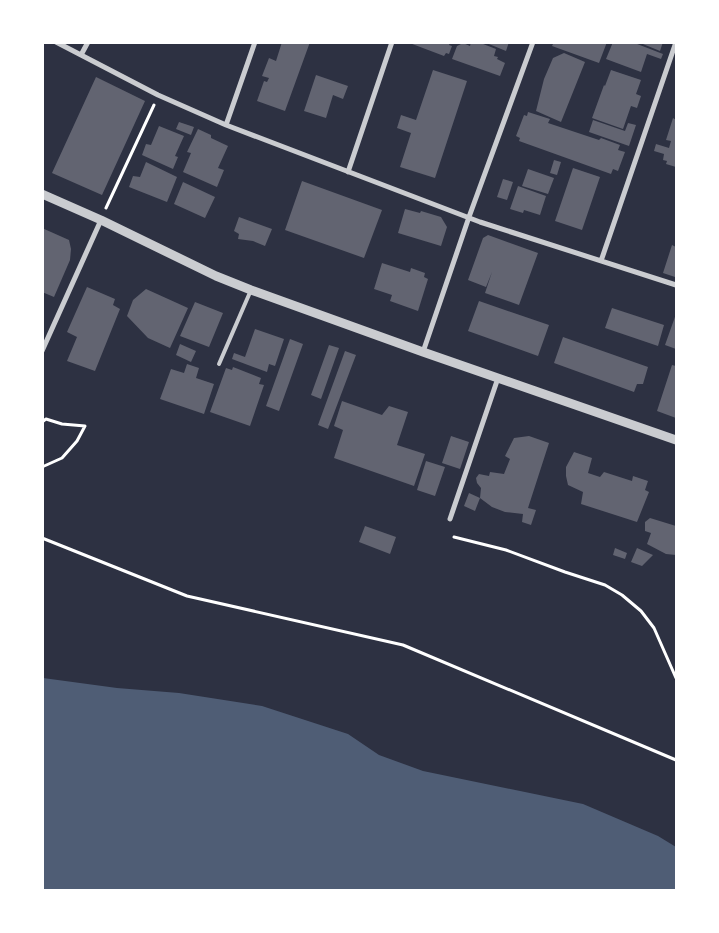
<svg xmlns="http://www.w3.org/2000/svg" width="719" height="933" viewBox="0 0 719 933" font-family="'Space Grotesk',sans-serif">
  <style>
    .water { fill: #4f5d75 }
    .building { fill: #626471 }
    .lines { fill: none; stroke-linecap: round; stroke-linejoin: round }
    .path { stroke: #fff; stroke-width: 3 }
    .service { stroke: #caccd0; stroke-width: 4 }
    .minor { stroke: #caccd0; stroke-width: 5 }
    .tertiary { stroke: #caccd0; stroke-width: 9 }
  </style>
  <rect width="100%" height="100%" fill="#2d3142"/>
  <path class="water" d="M43,678L117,688L179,693L262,706L348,734L379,755L423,771L583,804L658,836L676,847V890H43Z"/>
  <path class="building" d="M282,42H310L285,111L257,101L264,81L267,82L269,78L262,76L269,58L276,61Z
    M407,42H450L449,45L452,46L449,54L446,53L444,56Z
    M471,42H478L496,49L494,56L498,57L497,59L505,63L500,76L452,59L457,46L463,43L470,46Z
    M484,42H509L506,51Z
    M554,42H607L599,63L552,46Z
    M613,42H632L663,54L661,59L647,54L641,72L606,59Z
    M638,42H663L660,51Z
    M564,53L585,62L561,122L536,111L544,79L553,58Z
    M433,70L467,81L435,178L400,167L411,133L397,128L401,115L416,120Z
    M611,70L641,80L636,94L641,96L637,108L631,106L623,129L592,118L604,85L605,86Z
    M316,75L348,86L343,99L333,95L326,118L304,111Z
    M96,77L145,101L102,195L52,173Z
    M528,112L550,119L548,123L599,140L601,138L620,145L618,150L625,152L618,171L613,169L611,174L519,141L520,138L516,136L524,115L527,116Z
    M673,118L676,120V167L666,164L667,161L663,160L664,154L654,151L656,144L669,148L671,141L666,140Z
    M593,120L625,131L628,123L636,125L629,146L589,132Z
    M179,122L194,127L191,135L176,129Z
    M159,126L184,136L175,156L178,157L173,169L142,155L146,144L151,145Z
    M198,129L211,135V138L228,146L218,168L224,170L217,187L183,172L191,153L187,152Z
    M554,160L561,162L557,175L550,173Z
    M146,162L177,177L167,202L129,187L133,176L140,177Z
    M573,168L600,177L582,230L555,221Z
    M528,169L554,178L548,194L522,186Z
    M503,179L513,182L507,200L497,197Z
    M302,181L382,210L364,258L285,230Z
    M183,182L215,197L205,218L174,204Z
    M518,186L546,196L540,215L524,210L523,213L510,209Z
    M405,209L420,213L421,211L441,217L447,227L441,246L398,233Z
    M239,217L272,229L265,246L253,241L238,239L239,234L234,231Z
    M42,228L69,240L71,249L70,260L54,297L42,292Z
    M488,235L538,253L519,305L485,293L492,272L486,287L468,280L483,238Z
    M672,245L676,247L675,277L663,273Z
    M382,263L410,272L411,268L425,273L424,277L428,279L418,311L390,301L392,295L374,289Z
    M87,287L115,299L113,305L120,309L95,371L67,361L77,337L67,332Z
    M146,289L188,308L170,348L148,338L127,316L133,300Z
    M479,301L549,325L538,356L468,331Z
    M195,302L223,313L209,347L180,336Z
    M612,308L664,325L658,346L605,328Z
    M676,314V349L665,345Z
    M255,329L284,339L275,366L269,364L267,372L232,359L234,353L245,357Z
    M563,337L648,367L643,384H637L634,392L554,363Z
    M290,339L303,344L279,411L266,406Z
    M180,344L196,351L191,362L176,355Z
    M329,345L339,348L321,399L311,395Z
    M345,351L356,355L328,429L318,425Z
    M187,364L199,368L196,378L214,384L204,414L160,399L171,369L184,373Z
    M672,365L676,366V418L657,411Z
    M233,367L261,378L259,384L264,385L250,426L210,412L226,368L232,370Z
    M342,401L382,415L389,406L408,412L397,445L425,454L414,486L334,458L343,430L334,426Z
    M451,436L469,442L460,469L442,463Z
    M529,436L549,443L528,508L536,510L531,525L522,522L523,514L505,512L492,507L480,498L475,511L464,506L469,493L480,498L481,488L477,483L476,478L479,474L489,476L490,472L504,474L510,459L505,456L514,438Z
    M574,452L592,458L588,473L600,477L604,472L632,481L633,476L648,481L645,490L649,492L637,522L581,504L583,492L568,485L566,476V467Z
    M426,461L445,467L435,496L417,490Z
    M650,518L676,526V555L666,554L647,544L651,533L645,531V522Z
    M365,526L396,537L390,554L359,542Z
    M615,548L627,553L625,559L613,555Z
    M637,548L653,555L642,566L631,562Z"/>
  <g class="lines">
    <path class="path" d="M106,208L154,105
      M42,422L46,419L62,424L85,426L77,441L62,458L42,467
      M454,537L506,550L565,572L605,585L622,595L641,611L654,628L676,678
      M42,538L187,596L403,645L676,760"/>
    <path class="service" d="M219,364L251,290"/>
    <path class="minor" d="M56,42L158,95L226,125L480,222L676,285
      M81,55L88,42
      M226,125L255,42
      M348,172L392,42
      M601,261L676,42
      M42,351L101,220
      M423,352L469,217L533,42
      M450,519L498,378"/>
    <path class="tertiary" d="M42,194L101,220L216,276L251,290L423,352L676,440"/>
  </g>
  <rect width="719" height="933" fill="none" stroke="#ffffff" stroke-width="88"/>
</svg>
